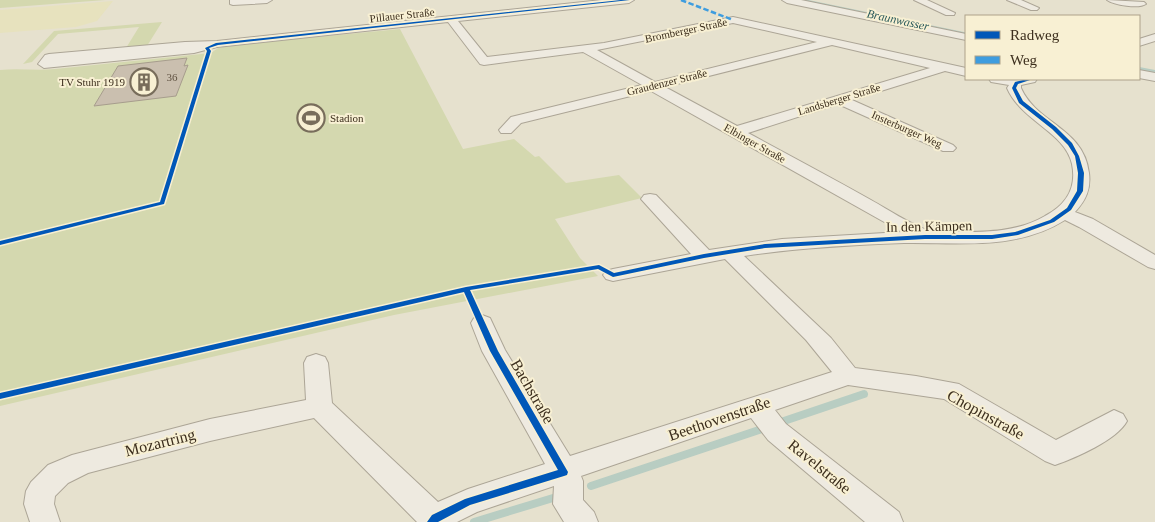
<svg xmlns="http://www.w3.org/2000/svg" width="1155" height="522" viewBox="0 0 1155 522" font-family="'Times New Roman',serif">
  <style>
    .farmland { fill: #e7e2be }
    .green { fill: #d4d8af }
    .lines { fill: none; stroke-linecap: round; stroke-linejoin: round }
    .stream-far2 { stroke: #b8cdc2; stroke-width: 3 }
    .stream-far1 { stroke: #b8cdc2; stroke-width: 4 }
    .stream { stroke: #b8cdc2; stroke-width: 8 }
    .building { fill: #cabfaf; stroke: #a79d8d }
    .minor-casing { stroke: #aca596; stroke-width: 2 }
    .minor { fill: #eeeae0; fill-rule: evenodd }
    .quiet { stroke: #3f9ddf; stroke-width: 2.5; stroke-dasharray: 5.5 2.5; stroke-linecap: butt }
    .cycleway-casing { stroke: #f8f0d3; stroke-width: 3 }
    .cycleway { fill: #0057b8; fill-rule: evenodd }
    .labels { text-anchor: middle; stroke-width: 4; stroke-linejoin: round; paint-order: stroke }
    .far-street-label { font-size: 11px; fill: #3c2e1d; stroke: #f8f0d3 }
    .number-label { font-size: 11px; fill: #605242 }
    .far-poi-label { font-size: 11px; fill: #3c2e1d; stroke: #f8f0d3; text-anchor: end }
    .far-water-label { font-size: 12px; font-style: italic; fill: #2c5c5c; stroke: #f8f0d3 }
    .street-label { font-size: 14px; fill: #3c2e1d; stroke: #f8f0d3 }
    .near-street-label { font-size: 16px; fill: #3c2e1d; stroke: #f8f0d3 }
  </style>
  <rect width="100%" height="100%" fill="#e6e1ce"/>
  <path class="farmland" d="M113,1L97,21L76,27L0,33V10Z"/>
  <path class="green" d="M0,0H105L0,8Z
    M162,22L147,46L126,48L139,27L58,34L32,62L23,64L54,31Z
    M400,29L463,149L514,139L535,157L539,156L566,183L619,175L642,198L555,219L580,258L598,276L394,315L0,406V70C19,68 36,71 55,69L211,53L218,48L234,45Z"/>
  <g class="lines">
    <path class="stream-far2" d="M801,0L966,34"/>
    <path class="stream-far1" d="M1139,69L1155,72"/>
    <path class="stream" d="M778,423L864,394
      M591,486L765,428
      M474,522L553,498"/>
  </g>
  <path class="building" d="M187,58L184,66L188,65L176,96L94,106L118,66Z"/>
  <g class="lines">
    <g class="minor-casing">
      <path id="minor" d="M230,0H272L267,3L233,5L230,4Z
        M602,0H634L629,3L458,21L487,57L604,43L733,17L966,68V76L945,71L852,100L953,145L956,148L953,151H943L838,104L748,133C789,155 830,177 871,200C889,210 908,223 927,230C933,233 943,232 950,232C983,232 1016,233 1045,216C1066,205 1077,188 1072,164C1065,132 1022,122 1007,88L1009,85L991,82L989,79H1037L1035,82L1021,85V88C1037,124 1084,128 1089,173C1091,189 1086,200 1075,212L1093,219L1155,255V269L1148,267L1079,227L1065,220C1016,251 958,242 904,243C851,245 797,248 744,256L831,338L855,368L916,376L959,384L1056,440L1114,410L1123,414L1127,421C1117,440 1075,458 1055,465L1045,461L944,399L848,385L775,410L786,424L899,512L903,522H865L768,440L751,418L581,476L583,481V500L594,512L598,522H564L553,504L554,486L477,512L457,522H417L314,418L210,441L88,473L68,483L55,496L54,504L60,522H30L24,504L26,491L31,482L48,465L72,455L210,419L306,400L304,363L307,357L316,354L325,357L328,363L332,403L438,502L468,489L545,464L482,351L471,323L474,318L482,315L490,318L505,350L570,456L832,372L806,340L725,259L613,281L606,279L603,275L606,271L613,269L691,254L641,199L644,195L650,194L656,195L709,250L782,239L902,232L651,91L521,123L511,133H501L499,130L511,117L642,85L583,52L484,65L480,64L448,22L217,47L194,53L44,68L38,64L45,55L49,54L185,42L217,41ZM733,23L817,42L655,82L597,50ZM832,45L930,68L737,126L665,87Z
        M782,0H801L966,34V40L787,3Z
        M914,0H927L955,13L954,15H946Z
        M1007,0H1021L1039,8L1037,10H1031Z
        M1107,0L1144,2L1146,4C1139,9 1114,5 1107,0Z
        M1155,34V41L1139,46V39Z
        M1139,70L1155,73V81L1139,78Z"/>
    </g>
    <use href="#minor" class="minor"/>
    <path class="quiet" d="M681,0L733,20"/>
    <g class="cycleway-casing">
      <path id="cycleway" d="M621,0H630L218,45L209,48L211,51L164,204L0,245V241L160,202L207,51L205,48L216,43Z
        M1027,79H1033L1018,84L1016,88L1023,101L1056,127L1072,143L1079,156L1084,173L1083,191L1071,210L1054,222L1018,235L992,239H925L765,248L704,258L613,277L598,269L470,290L498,351L568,472L567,475L564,476L470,505L438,522H427L432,515L465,499L558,470L490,351L464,292L0,399V393L466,287L599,265L614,273L704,254L765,244L925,235H992L1015,232L1050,220L1067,208L1077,191L1078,173L1075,156L1068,145L1052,129L1019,103L1012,88L1015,82Z"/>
    </g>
    <use href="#cycleway" class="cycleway"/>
  </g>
  <defs>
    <g id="building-ring" transform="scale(1.4375)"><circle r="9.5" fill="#f8f0d3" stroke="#786d5b" stroke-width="1.5"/><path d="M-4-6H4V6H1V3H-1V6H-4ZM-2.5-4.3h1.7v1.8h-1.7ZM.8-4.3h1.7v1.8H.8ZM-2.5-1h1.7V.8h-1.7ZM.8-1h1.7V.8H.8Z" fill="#786d5b"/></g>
    <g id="stadium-ring" transform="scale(1.4375)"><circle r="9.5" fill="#f8f0d3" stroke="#786d5b" stroke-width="1.5"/><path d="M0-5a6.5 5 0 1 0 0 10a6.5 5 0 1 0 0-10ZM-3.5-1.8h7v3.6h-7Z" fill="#786d5b"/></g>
  </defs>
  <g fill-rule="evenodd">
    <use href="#building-ring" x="144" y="82"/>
    <use href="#stadium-ring" x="311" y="118"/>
  </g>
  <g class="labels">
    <g class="far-street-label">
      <text transform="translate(402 15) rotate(-6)" y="4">Pillauer Straße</text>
      <text transform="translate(686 30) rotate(-12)" y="4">Bromberger Straße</text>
      <text transform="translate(667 82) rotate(-14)" y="4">Graudenzer Straße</text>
      <text transform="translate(839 99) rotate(-17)" y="4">Landsberger Straße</text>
      <text transform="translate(907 129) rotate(24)" y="4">Insterburger Weg</text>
      <text transform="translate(755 143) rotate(29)" y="4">Elbinger Straße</text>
    </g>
    <g class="number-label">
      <text x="172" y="81">36</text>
    </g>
    <g class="far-poi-label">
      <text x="125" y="86">TV Stuhr 1919</text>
      <text x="330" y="122" text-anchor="start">Stadion</text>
    </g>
    <g class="far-water-label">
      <text transform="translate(898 20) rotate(12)" y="4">Braunwasser</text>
    </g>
    <g class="street-label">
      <text transform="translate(929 226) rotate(-1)" y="5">In den Kämpen</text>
    </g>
    <g class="near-street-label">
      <text transform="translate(533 391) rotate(60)" y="6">Bachstraße</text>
      <text transform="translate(986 414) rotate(29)" y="6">Chopinstraße</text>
      <text transform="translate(719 418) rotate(-19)" y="6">Beethovenstraße</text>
      <text transform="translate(160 442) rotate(-14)" y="6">Mozartring</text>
      <text transform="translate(820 466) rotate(39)" y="6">Ravelstraße</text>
    </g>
  </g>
  <rect x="965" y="15" width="175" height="65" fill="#f8f0d3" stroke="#ada28a"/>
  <rect x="975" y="31" width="25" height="8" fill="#0057b8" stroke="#ada28a"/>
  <text x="1010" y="40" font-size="15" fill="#3c2e1d">Radweg</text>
  <rect x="975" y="56" width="25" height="8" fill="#3f9ddf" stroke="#ada28a"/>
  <text x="1010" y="65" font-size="15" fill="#3c2e1d">Weg</text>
</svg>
